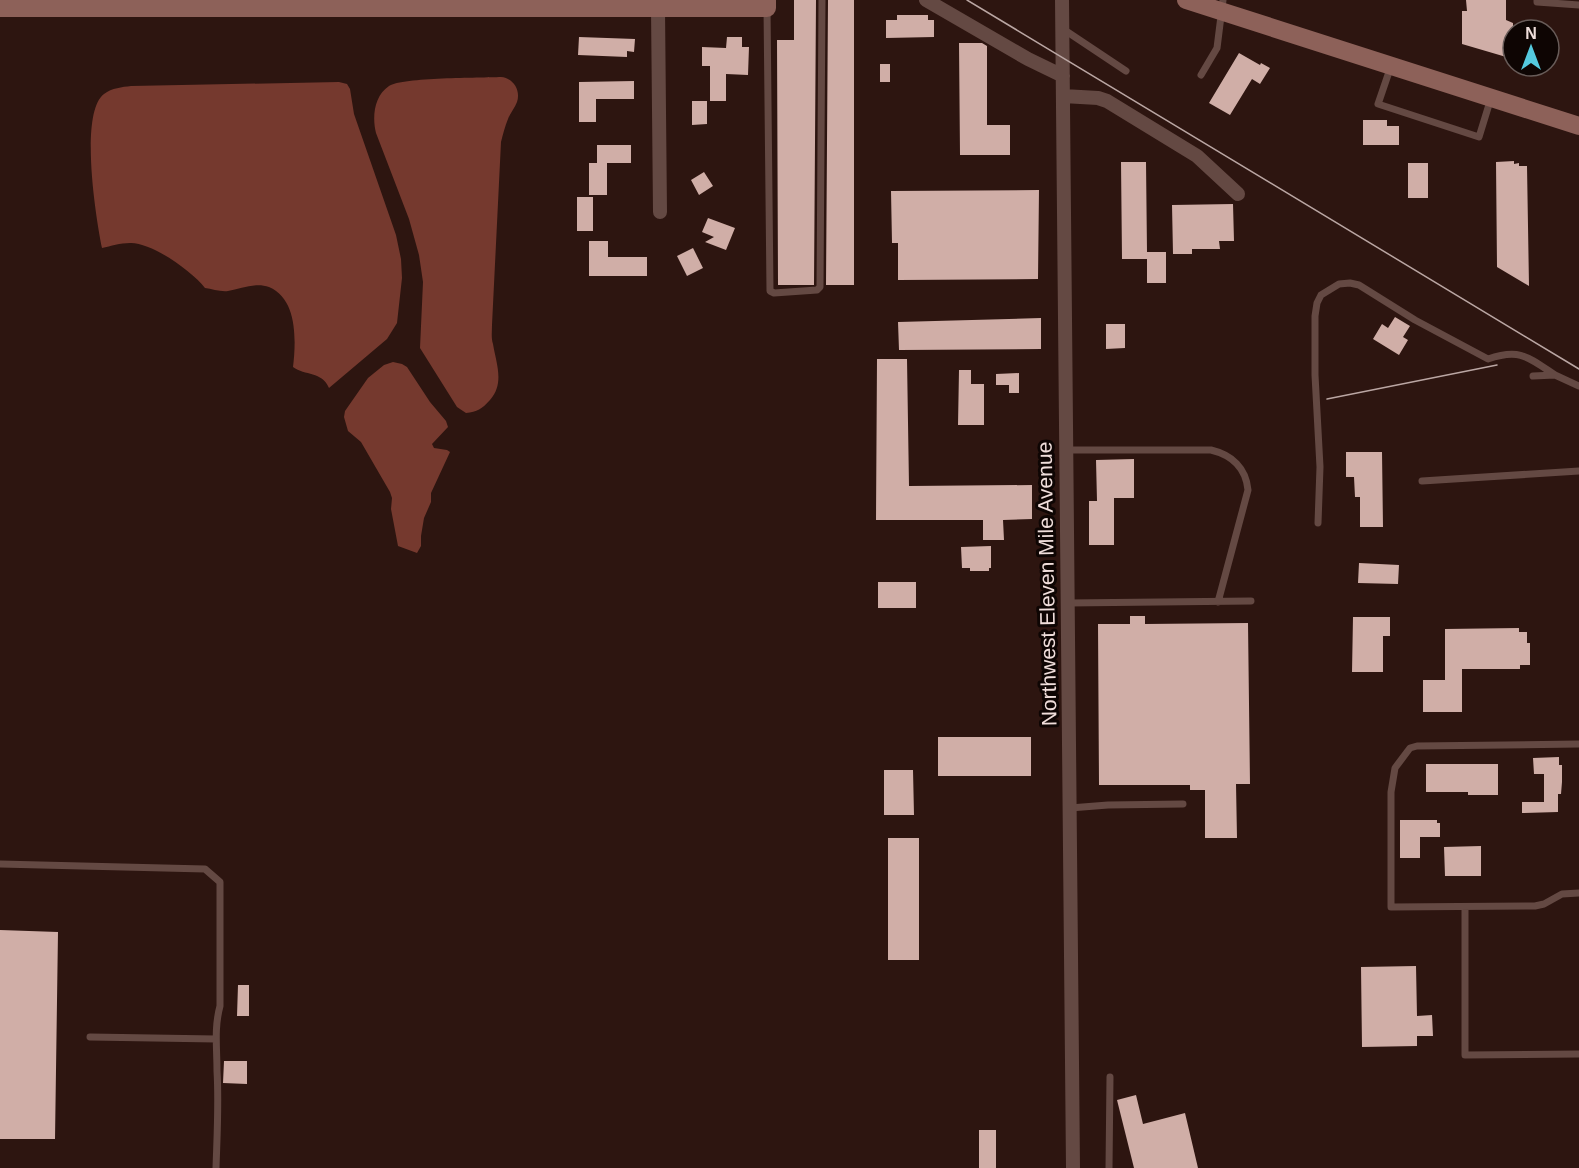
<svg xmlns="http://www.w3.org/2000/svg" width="1579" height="1168" viewBox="0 0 1579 1168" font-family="Arial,sans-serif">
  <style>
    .water { fill: #75392e }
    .building { fill: #d0aea7 }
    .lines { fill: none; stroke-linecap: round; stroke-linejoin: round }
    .lane { stroke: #644943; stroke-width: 7 }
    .street { stroke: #644943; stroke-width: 14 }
    .secondary { stroke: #8d6159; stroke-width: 18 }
    .tram { stroke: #baa6a3; stroke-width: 1.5 }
    .labels { text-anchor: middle; stroke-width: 6; stroke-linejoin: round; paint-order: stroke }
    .street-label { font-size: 21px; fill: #f0dedb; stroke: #0e0503 }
  </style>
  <rect width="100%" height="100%" fill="#2d1510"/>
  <path class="water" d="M501,77C513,78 521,90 517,102C515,108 510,113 508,119C505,126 503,134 501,142L492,325C492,331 491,338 493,344C496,363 505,383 490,400C482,409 477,412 466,413L457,407L420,348L423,282L419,255L409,219L376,133C372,117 374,96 389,86C403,77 480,78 501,77Z
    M339,82L347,84L350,89L354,114L396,235L401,259L402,278L397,323L387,339L329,388C322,371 305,376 293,367C296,342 298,299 269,287C255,282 241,289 228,291C221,292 212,289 205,288C192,271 151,242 130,243C120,243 111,246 102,248C96,219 79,113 104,94C112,88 122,87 131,86Z
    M393,362L402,364L407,367L430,402L446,421L448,427L432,444L434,448L447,450L450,452L431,493V502L424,518L421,536V546L417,553L398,546L391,509L392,498L390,492L361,442L348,431L344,417L345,411L368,378L384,365Z"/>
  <path class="building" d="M794,0H816L814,285H778L777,40H794Z
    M828,0H854V285H826Z
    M1466,0H1506V20L1513,23V59L1462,44V11H1467Z
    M897,15H928V20H934V37L886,38V20H897Z
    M579,37L635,39L634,52L627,51V57L578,55Z
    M727,37H742V47H749L748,75L726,74V101H710V66H702V47L726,48Z
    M959,43H982L987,46V125H1010V155H960Z
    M1239,53L1260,65L1261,63L1270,68L1260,84L1252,79L1230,115L1209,103Z
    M880,64H890V82H880Z
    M634,81V99H596V122H579V82Z
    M692,101H707V124L692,125Z
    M1363,120H1387V126H1399V145H1363Z
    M597,145H631V163H607V195H589V163H597Z
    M1514,161V164L1519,163V166H1527L1529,286L1497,267L1496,162Z
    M1121,162H1146L1147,252H1166V283H1147V259H1122Z
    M1408,163H1428V198H1408Z
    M704,172L713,186L699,195L691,180Z
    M1039,190L1038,279L898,280V243H892L891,191Z
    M577,197H593V231H577Z
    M1233,204L1234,241H1219L1220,249H1192V254H1173L1172,205Z
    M708,218L735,228L726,250L705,242L714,237L702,232Z
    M589,241H608V257H647V276H589Z
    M693,248L703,268L687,276L677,256Z
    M1395,317L1410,326L1403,337L1408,340L1399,355L1373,339L1382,324L1388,328Z
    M1041,318V349L899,350L898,322Z
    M1106,324H1125V348L1106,349Z
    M877,359H907L909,486L1032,485V519L1003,520L1004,540H983V520H876Z
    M959,370H971V384H984V425H958Z
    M1019,373V393H1009V385H996V374Z
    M1346,452H1382L1383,527H1360V497H1355L1354,477H1346Z
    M1134,459V498H1114V545H1089V501H1097L1096,460Z
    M991,546V568H989V571H970V568H962L961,547Z
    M1359,563L1399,565L1398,584L1358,583Z
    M878,582H916V608H878Z
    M1130,616H1145V624L1248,623L1250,784H1236L1237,838H1205V790H1190V785H1099L1098,624H1130Z
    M1353,617H1390V636H1383V672H1352Z
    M1519,628V632H1527V643H1530V665H1520V669H1462V712H1423V680H1445V629Z
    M938,737H1031V776H938Z
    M1559,757V765H1562V782L1561,794H1558V812L1522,813V802H1544V774H1534L1533,758Z
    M1426,764H1498V795H1468V792H1426Z
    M884,770H913L914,815H884Z
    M1400,820H1437V823H1440V837H1420V858H1400Z
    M888,838H919V960H888Z
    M1481,846V876H1445L1444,847Z
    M0,930L58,932L55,1139H0Z
    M1416,966L1417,1016L1432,1015L1433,1036H1417V1046L1362,1047L1361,967Z
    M238,985H249V1016H237Z
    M224,1061H247V1084L223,1083Z
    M1136,1095L1143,1124L1185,1113L1198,1168H1134L1117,1100Z
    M979,1130H996V1168H979Z"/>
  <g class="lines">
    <path class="lane" d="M1537,0V2L1579,5
      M767,8L770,291L774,293L817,290L820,287L822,0
      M1063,29L1126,71
      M1391,66L1378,104L1479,137L1491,98
      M1201,75L1217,48L1223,0
      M1533,376L1555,375L1579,386
      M1066,450H1211C1232,455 1246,468 1248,490L1218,602
      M1422,481L1579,471
      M1318,523L1320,467L1315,375V316L1317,303L1321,295L1339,284L1350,283L1359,285L1415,320L1488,359C1520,348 1528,357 1555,375
      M1068,603L1251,601
      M1579,744L1417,746L1410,748L1395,768L1391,792V907L1535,906L1544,904L1562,894L1579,893
      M1070,808L1108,805L1183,804
      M0,864L205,869L220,882V1006C214,1028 217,1048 217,1071C219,1103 217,1136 216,1168
      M1465,907V1055L1579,1054
      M90,1037L216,1039
      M1109,1168L1110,1077"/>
    <path class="street" d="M926,0L1028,59L1063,76
      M1062,0L1073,1168
      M658,9L660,212
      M1063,96L1098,98L1107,101L1197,156L1238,194"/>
    <path class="secondary" d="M1186,0L1579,126
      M0,8H767V0"/>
    <path class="tram" d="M967,0L1579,369
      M1327,399L1497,365"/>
  </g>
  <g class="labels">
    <g class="street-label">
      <text transform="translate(1047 584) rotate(-91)" y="7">Northwest Eleven Mile Avenue</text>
    </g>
  </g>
  <g transform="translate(1531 48)"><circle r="28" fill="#0e0503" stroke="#685c59" stroke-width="1.5"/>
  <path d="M0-4.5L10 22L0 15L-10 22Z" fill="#55cadf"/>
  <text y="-9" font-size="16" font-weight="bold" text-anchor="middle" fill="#f0dedb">N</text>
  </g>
</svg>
